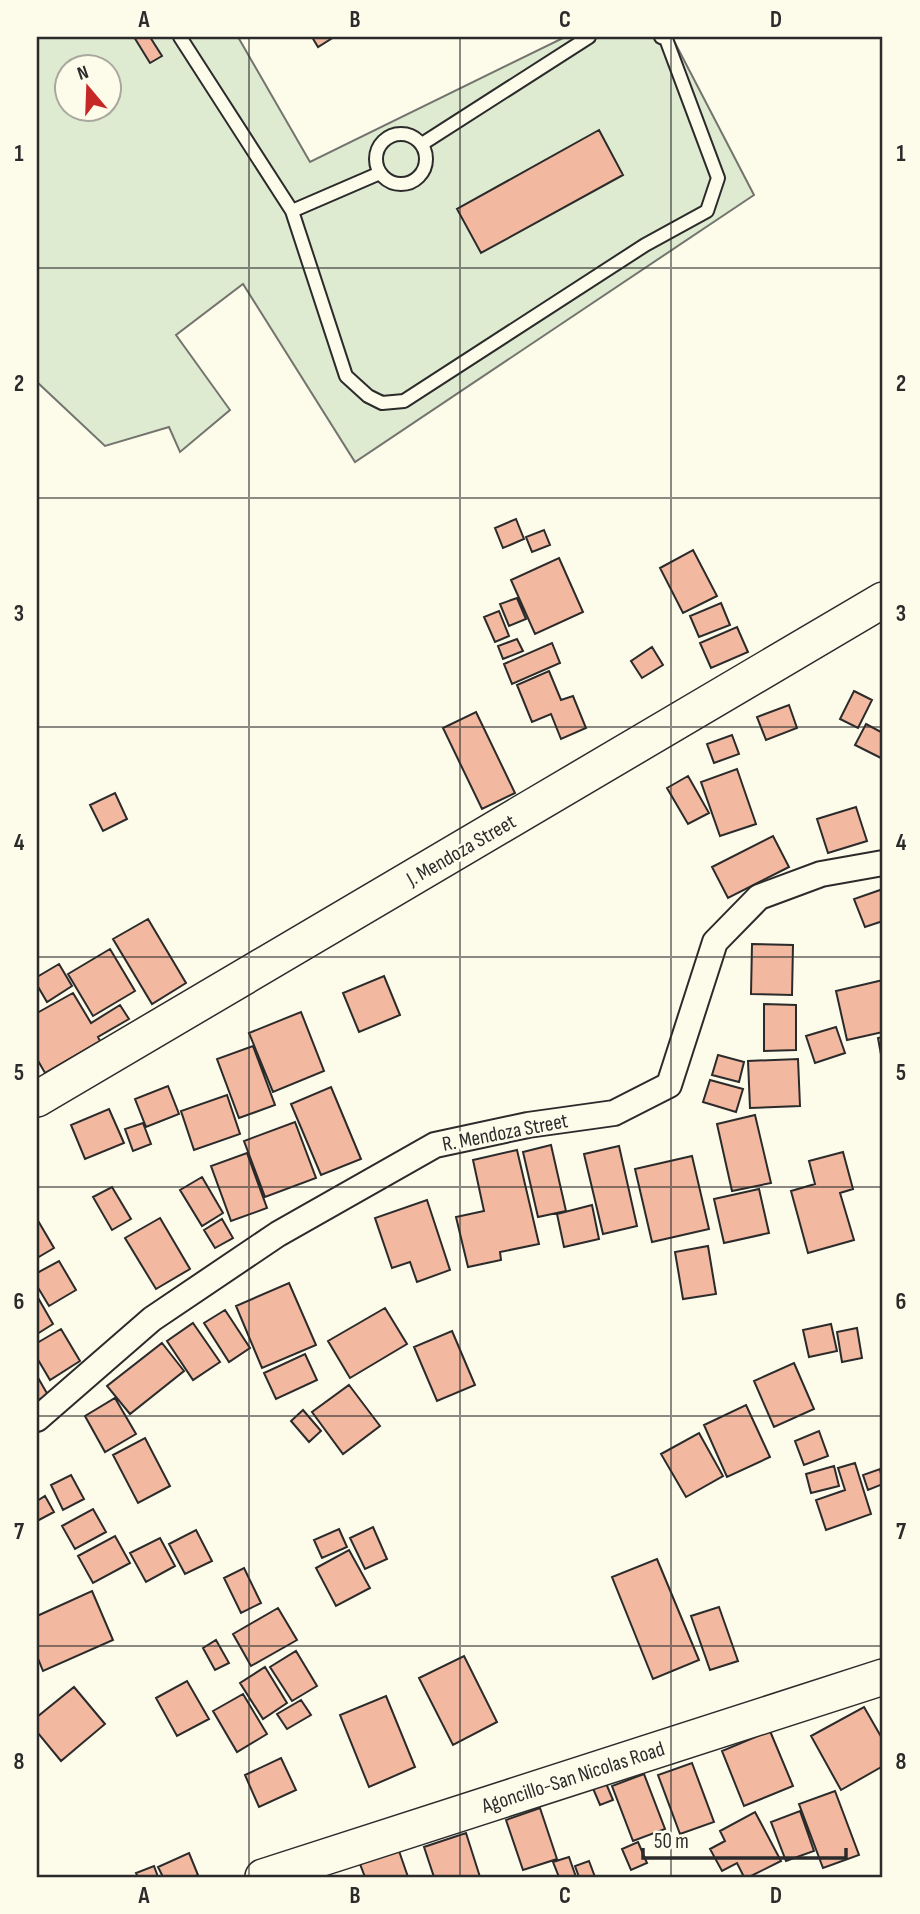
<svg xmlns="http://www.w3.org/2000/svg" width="920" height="1914" viewBox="0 0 920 1914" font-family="'Sofia Sans Condensed',sans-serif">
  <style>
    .green { fill: #deebd1; stroke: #74746e; stroke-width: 2; fill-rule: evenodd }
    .building { fill: #f2b8a0; stroke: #2b2b2b; stroke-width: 2 }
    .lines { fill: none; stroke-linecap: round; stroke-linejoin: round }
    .lane-casing { stroke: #2b2b2b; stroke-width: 16 }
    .street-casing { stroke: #2b2b2b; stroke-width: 28 }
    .secondary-casing { stroke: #2b2b2b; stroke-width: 38 }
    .lane { stroke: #fdfbea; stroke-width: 12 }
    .street { stroke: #fdfbea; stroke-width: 24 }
    .secondary { stroke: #fdfbea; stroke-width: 35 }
    .grid { fill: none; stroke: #2b2b2b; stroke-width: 2; stroke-opacity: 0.55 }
    .labels { text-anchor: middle; stroke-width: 5; stroke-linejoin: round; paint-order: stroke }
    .street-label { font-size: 21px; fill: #2b2b2b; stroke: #fdfbea }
    .neatline { fill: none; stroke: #2b2b2b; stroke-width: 2.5 }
    .grid-label { font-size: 23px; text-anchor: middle; font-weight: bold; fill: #2b2b2b }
  </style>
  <rect width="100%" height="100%" fill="#fdfbea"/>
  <path class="green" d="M37,37H238L310,162L565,37H672L754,195L355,462L243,284L176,335L230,410L180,452L169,427L105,446L37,382ZM66,66H108V108H66Z"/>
  <path class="building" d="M134,37H150L162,56L150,63Z
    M312,37H334L318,47Z
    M599,130L623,175L481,253L457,209Z
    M516,519L524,539L503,548L495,528Z
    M544,530L550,545L532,552L526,537Z
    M693,550L717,596L683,613L660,568Z
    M559,558L583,612L535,634L511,580Z
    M517,598L526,619L509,626L500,604Z
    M721,603L730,625L699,637L690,616Z
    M499,611L509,636L495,642L484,617Z
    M737,627L748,652L711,668L700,643Z
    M517,639L523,651L503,659L498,646Z
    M552,643L560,663L512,684L504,664Z
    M652,647L663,665L642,678L631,661Z
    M549,671L561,700L573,696L586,728L561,739L551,714L532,722L517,685Z
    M854,691L872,700L858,728L840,719Z
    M789,705L797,728L766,740L757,717Z
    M476,712L515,793L482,809L443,728Z
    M866,724L883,733V753L881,758L855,745Z
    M732,735L739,754L714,763L707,744Z
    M737,769L756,824L720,836L701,782Z
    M688,776L709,813L688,824L667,788Z
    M115,793L127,819L103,831L90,805Z
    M856,807L867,841L828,853L817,819Z
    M773,836L789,867L728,898L712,867Z
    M883,889V921L865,927L854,899Z
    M148,919L186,983L152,1004L113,939Z
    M752,944L793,945L792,995L751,994Z
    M110,949L135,991L93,1016L68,974Z
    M59,964L72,986L47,1002L37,985V977Z
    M384,976L400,1015L359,1032L343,993Z
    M883,980V1032L847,1040L836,991Z
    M73,993L91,1023L120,1005L129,1019L98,1037L100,1041L45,1073L37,1059V1013Z
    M764,1004L796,1005V1050L764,1051Z
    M301,1012L324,1071L273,1092L249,1033Z
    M836,1027L845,1053L815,1063L806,1036Z
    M883,1037V1060H882L878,1038Z
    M253,1046L275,1105L239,1118L217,1059Z
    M718,1055L744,1062L739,1082L712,1075Z
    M798,1059L800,1106L750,1108L748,1061Z
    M710,1080L743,1089L736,1112L703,1102Z
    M168,1086L179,1114L146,1127L135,1099Z
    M331,1087L361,1159L321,1175L291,1104Z
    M227,1095L240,1134L194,1150L181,1111Z
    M109,1109L124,1143L85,1159L71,1125Z
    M755,1115L771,1183L732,1191L717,1124Z
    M295,1122L316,1178L265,1197L244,1141Z
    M143,1123L151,1144L133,1151L125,1129Z
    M551,1145L566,1211L538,1217L523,1152Z
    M619,1146L637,1226L603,1234L584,1154Z
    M517,1150L539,1244L500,1252L501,1260L468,1267L456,1217L484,1211L473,1160Z
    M843,1152L853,1189L840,1193L854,1240L808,1253L791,1191L815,1184L809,1161Z
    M247,1153L267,1208L231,1221L211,1166Z
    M692,1156L709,1229L652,1242L635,1169Z
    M202,1177L223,1213L202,1226L180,1190Z
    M112,1187L131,1219L112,1230L93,1197Z
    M759,1189L769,1233L724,1243L714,1199Z
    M427,1200L450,1270L417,1282L410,1262L392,1268L375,1218Z
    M592,1205L599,1239L564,1247L557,1214Z
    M160,1218L190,1269L156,1289L125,1238Z
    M37,1219L54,1248L37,1258Z
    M222,1219L233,1238L215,1248L204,1230Z
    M708,1246L716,1294L683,1299L675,1252Z
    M59,1261L76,1290L49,1306L37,1286V1273Z
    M289,1283L316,1345L262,1368L236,1306Z
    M37,1296L53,1324L37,1334Z
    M385,1308L407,1344L350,1378L328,1341Z
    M225,1310L250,1348L229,1362L204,1323Z
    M193,1323L220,1362L193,1380L167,1341Z
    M831,1324L837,1351L809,1357L803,1330Z
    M857,1328L862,1358L842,1362L837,1332Z
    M61,1329L80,1361L50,1380L37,1358V1343Z
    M452,1331L475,1385L437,1401L414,1347Z
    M162,1343L184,1371L130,1414L107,1386Z
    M305,1354L317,1380L276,1399L264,1373Z
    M794,1363L814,1409L774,1427L754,1381Z
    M37,1376L48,1395L37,1401Z
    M349,1385L380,1426L343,1454L312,1412Z
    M115,1398L136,1434L105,1452L85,1416Z
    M746,1405L770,1457L727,1477L704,1425Z
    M303,1410L321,1431L309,1442L291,1421Z
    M819,1431L828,1456L804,1465L795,1441Z
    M699,1433L723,1476L686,1497L661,1454Z
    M145,1438L170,1486L138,1503L113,1455Z
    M855,1463L871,1514L826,1530L816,1500L845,1490L838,1468Z
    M834,1466L839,1486L811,1493L806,1474Z
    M880,1469L883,1484L868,1490L863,1475Z
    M71,1475L84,1499L63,1510L51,1485Z
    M45,1496L54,1512L37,1521V1501Z
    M93,1509L106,1532L75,1549L62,1526Z
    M373,1527L387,1559L365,1569L350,1538Z
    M339,1529L347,1547L322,1558L314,1540Z
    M196,1530L212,1561L185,1574L169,1544Z
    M115,1536L130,1563L93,1583L78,1556Z
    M160,1538L175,1566L146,1582L130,1553Z
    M349,1550L370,1588L336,1606L316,1568Z
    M657,1559L699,1660L653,1679L612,1577Z
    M244,1568L261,1603L241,1613L224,1578Z
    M92,1591L113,1640L43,1671L37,1656V1616Z
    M719,1607L738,1661L710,1670L691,1616Z
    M278,1608L297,1640L251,1666L233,1634Z
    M216,1640L229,1663L215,1670L203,1648Z
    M296,1651L317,1686L292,1701L270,1667Z
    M464,1656L497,1722L453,1745L419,1678Z
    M265,1667L287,1703L263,1719L240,1683Z
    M187,1681L209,1719L177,1736L156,1698Z
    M74,1687L105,1724L61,1761L37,1732V1717Z
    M243,1694L267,1734L237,1752L213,1711Z
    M386,1696L415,1767L369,1787L340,1715Z
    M301,1700L311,1715L287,1729L277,1714Z
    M864,1707L883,1740V1766L841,1790L811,1736Z
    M770,1731L793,1786L744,1806L722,1751Z
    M281,1758L296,1790L259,1807L245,1775Z
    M692,1763L714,1822L680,1834L658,1775Z
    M644,1774L665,1829L633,1841L612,1786Z
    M605,1781L613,1800L600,1805L592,1786Z
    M835,1791L859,1855L823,1868L799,1804Z
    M540,1808L557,1859L523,1870L506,1820Z
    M800,1811L814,1851L786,1861L771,1822Z
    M755,1812L781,1861L749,1877H744L737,1863L722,1871L710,1849L725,1841L720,1831Z
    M466,1833L480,1877H434L424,1847Z
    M638,1842L647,1863L631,1870L622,1849Z
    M399,1851L408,1877H365L360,1864Z
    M189,1853L198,1875L193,1877H163L158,1867Z
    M569,1857L576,1877H559L553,1862Z
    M589,1861L595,1877H579L575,1866Z
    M154,1866L158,1877H138L136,1873Z"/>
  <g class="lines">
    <g class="lane-casing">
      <path id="lane" d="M180,37L292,211L346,376L368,396L382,403L404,401L645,245L707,211L718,178L666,39L661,37
        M376 159a25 25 0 1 1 50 0a25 25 0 1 1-50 0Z
        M422,144L589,37
        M292,211L380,173"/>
    </g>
    <g class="street-casing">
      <path id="street" d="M37,1419L152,1319L278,1234L435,1145L528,1125L614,1113L669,1085L715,942L759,897L821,874L883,863"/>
    </g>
    <g class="secondary-casing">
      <path id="secondary" d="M37,1099L883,600
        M263,1877L883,1677"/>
    </g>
    <use href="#lane" class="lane"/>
    <use href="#street" class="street"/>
    <use href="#secondary" class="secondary"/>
  </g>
  <path class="grid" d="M249,37V1877M460,37V1877M671,37V1877M37,268H883M37,498H883M37,727H883M37,957H883M37,1187H883M37,1416H883M37,1646H883"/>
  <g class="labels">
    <g class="street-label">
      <text transform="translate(461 850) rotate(-30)" y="7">J. Mendoza Street</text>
      <text transform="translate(505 1132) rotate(-11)" y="7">R. Mendoza Street</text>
      <text transform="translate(573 1777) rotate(-18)" y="7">Agoncillo-San Nicolas Road</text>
    </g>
  </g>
  <rect width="920" height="1914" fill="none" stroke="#fdfbea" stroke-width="77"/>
  <g transform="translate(88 88) rotate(341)"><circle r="33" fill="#fdfbea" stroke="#a9a89e" stroke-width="2"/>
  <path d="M0-5L12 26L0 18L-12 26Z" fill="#c62828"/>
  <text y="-10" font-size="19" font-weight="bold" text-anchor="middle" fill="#2b2b2b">N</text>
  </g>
  <path d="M643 1848v10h203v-10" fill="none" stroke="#2b2b2b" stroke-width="3.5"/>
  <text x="654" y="1848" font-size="21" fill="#2b2b2b" stroke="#fdfbea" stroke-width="5" paint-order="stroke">50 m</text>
  <rect x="38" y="38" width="843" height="1838" class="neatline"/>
  <g class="grid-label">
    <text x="144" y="27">A</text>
    <text x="355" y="27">B</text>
    <text x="565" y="27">C</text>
    <text x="776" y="27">D</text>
    <text x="19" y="161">1</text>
    <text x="901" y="161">1</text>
    <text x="19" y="391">2</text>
    <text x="901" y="391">2</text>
    <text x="19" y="621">3</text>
    <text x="901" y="621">3</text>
    <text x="19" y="850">4</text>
    <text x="901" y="850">4</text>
    <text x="19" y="1080">5</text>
    <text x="901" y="1080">5</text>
    <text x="19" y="1309">6</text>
    <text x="901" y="1309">6</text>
    <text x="19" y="1539">7</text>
    <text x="901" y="1539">7</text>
    <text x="19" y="1769">8</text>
    <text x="901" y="1769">8</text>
    <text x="144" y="1903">A</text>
    <text x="355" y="1903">B</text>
    <text x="565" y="1903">C</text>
    <text x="776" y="1903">D</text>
  </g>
</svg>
